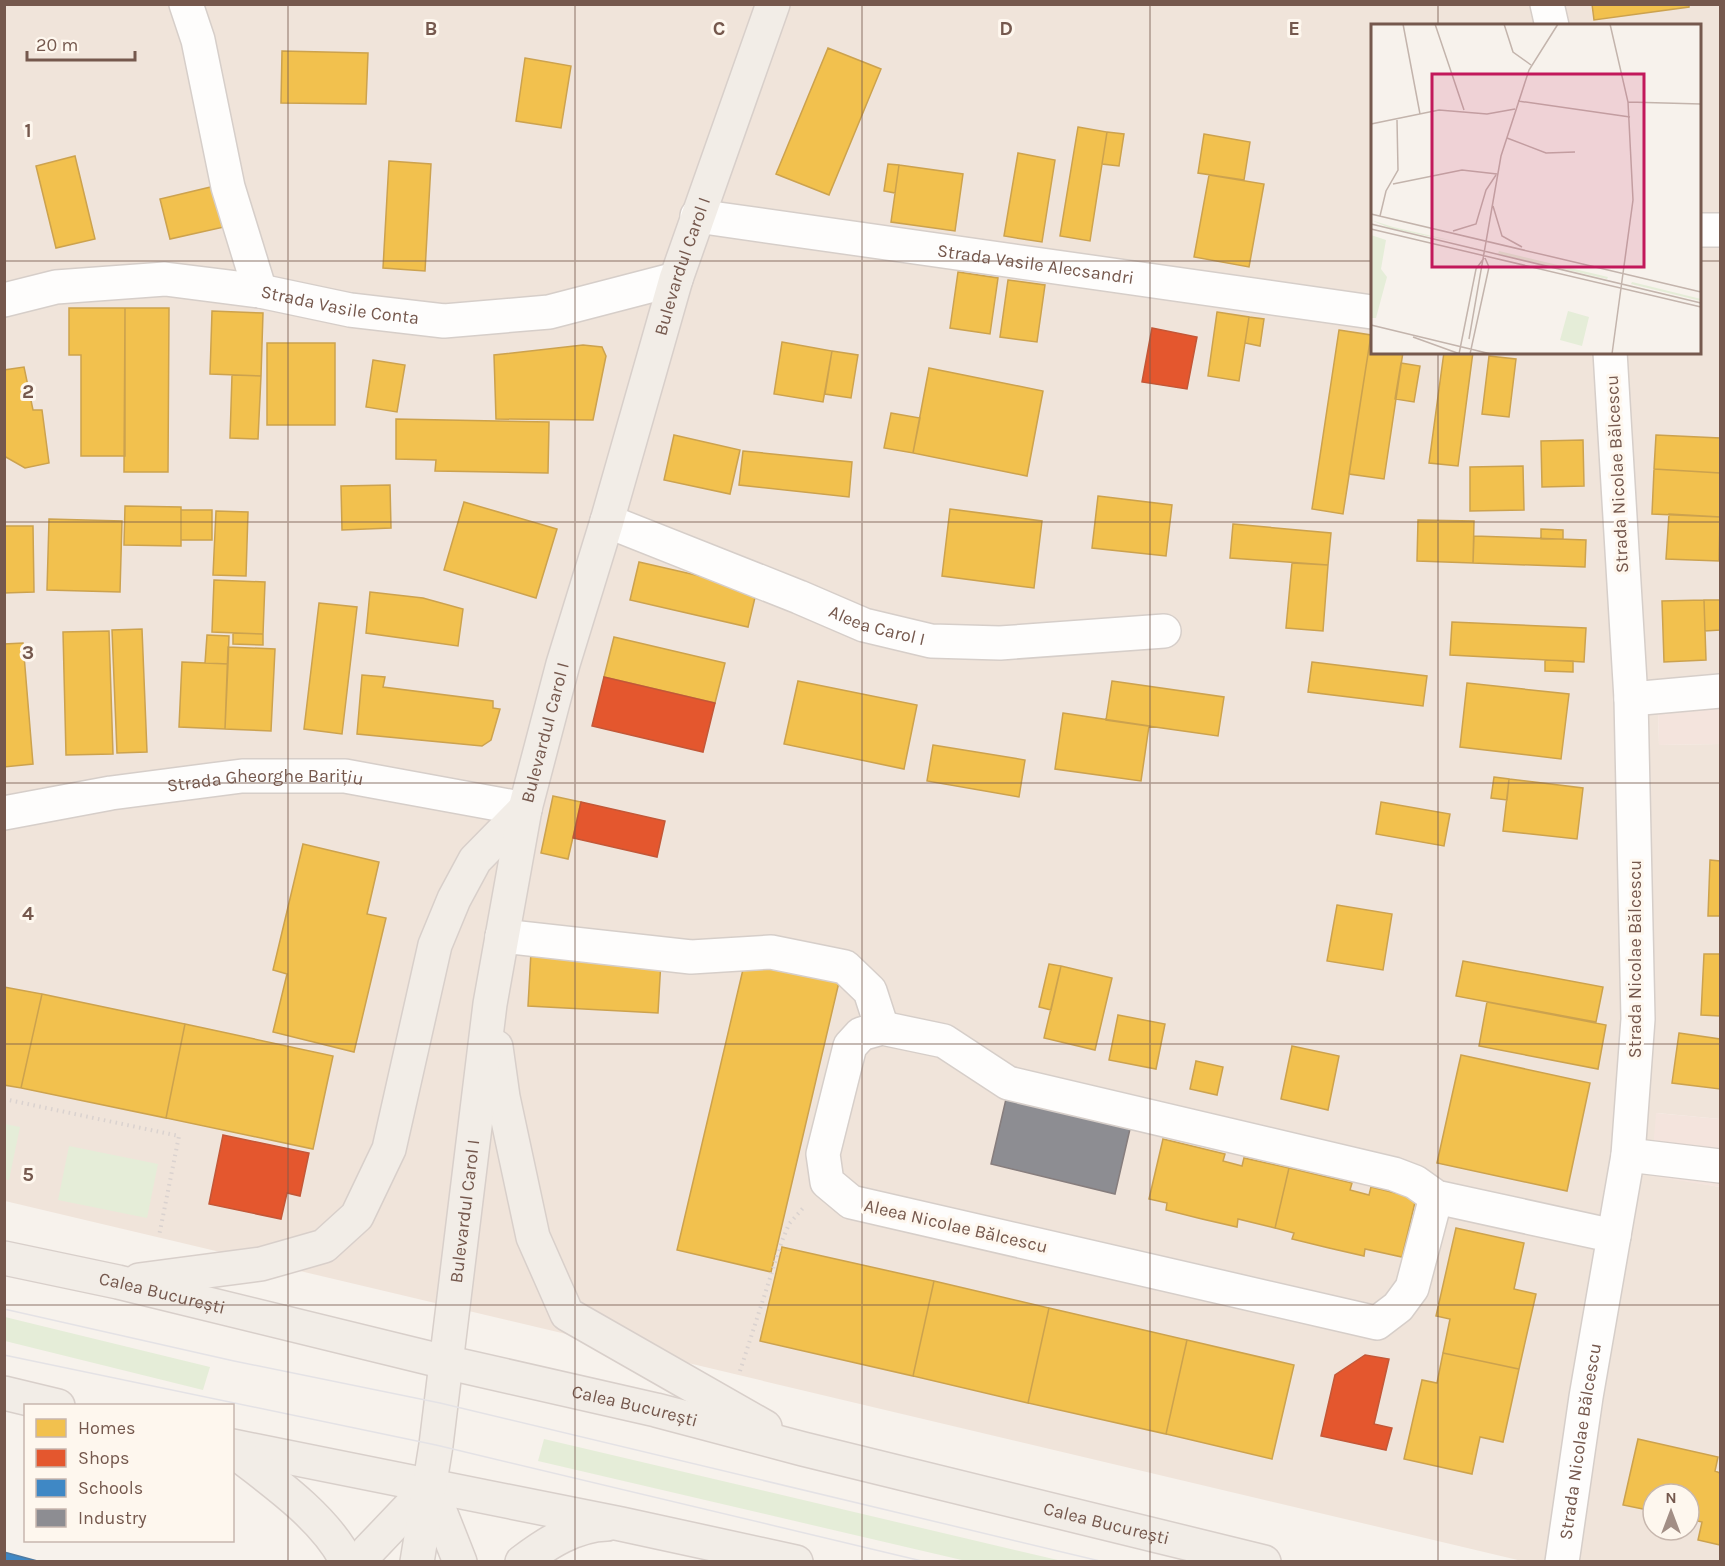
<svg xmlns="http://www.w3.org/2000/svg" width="1725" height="1566" viewBox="0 0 1725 1566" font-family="Karla,sans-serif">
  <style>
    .residential { fill: #f0e4da; fill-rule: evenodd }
    .commercial { fill: #f4e4dd }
    .green { fill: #e5edd8 }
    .homes { fill: #f2c14e; stroke: #cca24e; stroke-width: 1.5 }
    .shops { fill: #e4572e; stroke: #c35737; stroke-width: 1.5 }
    .schools { fill: #3f88c5; stroke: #4f7aa1; stroke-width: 1.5 }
    .industry { fill: #8d8d92; stroke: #867d7d; stroke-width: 1.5 }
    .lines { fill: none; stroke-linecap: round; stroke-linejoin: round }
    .minor-casing { stroke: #d6cec9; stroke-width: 36 }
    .major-casing { stroke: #d8cfca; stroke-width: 36 }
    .path { stroke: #dad2cf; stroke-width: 4; stroke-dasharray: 1.5 4.5; stroke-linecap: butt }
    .minor { stroke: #fefdfc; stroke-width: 33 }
    .major { stroke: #f2ede7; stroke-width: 33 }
    .tram { stroke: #e4e2e5; stroke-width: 1.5 }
    .grid { fill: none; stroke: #75584d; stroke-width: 1.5; stroke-opacity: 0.55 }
    .labels { text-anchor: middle; stroke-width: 6; stroke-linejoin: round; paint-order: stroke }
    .street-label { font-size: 18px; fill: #75584d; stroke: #fef7ee }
    .inset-road { fill: none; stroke: #c3b4ac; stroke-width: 1.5 }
    .view { fill: #c2185b; fill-opacity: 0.15; stroke: #c2185b; stroke-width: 3 }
    .inset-edge { fill: none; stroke: #75584d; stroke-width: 3 }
    .grid-label { font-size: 20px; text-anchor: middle; font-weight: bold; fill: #75584d; stroke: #fef7ee; stroke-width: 6; stroke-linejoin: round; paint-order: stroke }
  </style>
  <rect width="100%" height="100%" fill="#f7f2ec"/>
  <path class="residential" d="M5,5H1720V673L1657,680L1659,745L1720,744V1119L1657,1113L1651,1175L1720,1187V1561H1522L5,1201ZM1372,26H1700V352H1372ZM1653,1494H1689V1530H1653Z"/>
  <path class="commercial" d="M1720,673V744L1659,745L1657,680Z
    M1656,1113L1720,1119V1187L1651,1176Z"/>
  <path class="green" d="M5,1124L20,1127L9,1180L5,1179Z
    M69,1146L158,1164L147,1218L58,1200Z
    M5,1317L210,1367L203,1390L5,1341Z
    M544,1439L1062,1561H966L538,1461Z"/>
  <path class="homes" d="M1592,4H1689V7L1594,20Z
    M828,48L881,69L829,195L776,174Z
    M282,51L368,53L366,104L281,103Z
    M525,58L571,66L561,128L516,121Z
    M1078,127L1107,132L1090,241L1060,236Z
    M1107,132L1124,134L1119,166L1102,164Z
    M1204,134L1250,142L1244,180L1198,173Z
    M1018,153L1055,160L1042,242L1004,236Z
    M75,156L95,239L56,248L36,166Z
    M389,161L431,164L425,271L383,268Z
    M888,164L899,165L895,193L884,191Z
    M899,165L963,174L955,231L891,222Z
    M1209,175L1264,184L1249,267L1194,257Z
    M215,186L224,227L170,239L160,199Z
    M958,272L998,278L990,334L950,328Z
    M1008,280L1045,285L1037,342L1000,337Z
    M69,308H125V456H81V355H69Z
    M125,308H169L168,472H124Z
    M212,311L263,313L261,376L210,374Z
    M1217,312L1249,317L1239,381L1208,376Z
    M1249,317L1264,319L1260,346L1245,343Z
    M1339,330L1371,335L1343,514L1312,509Z
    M1371,335H1372V352H1403L1384,479L1349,474Z
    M782,342L832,351L823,402L774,394Z
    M267,343H335V425H267Z
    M583,345L602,347L606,356L593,420L496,419L494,355Z
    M832,351L858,355L851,398L825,394Z
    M1444,352H1473L1458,466L1429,463Z
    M1489,356L1516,359L1509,417L1482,414Z
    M373,360L405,365L397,412L366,407Z
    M1401,363L1420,366L1414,402L1395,399Z
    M24,367L33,410H42L49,463L25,468L4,456V370Z
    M929,368L1043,391L1027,476L913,453Z
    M232,375L261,376L258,439L230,438Z
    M891,413L920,418L913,453L884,448Z
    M396,419L549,422L548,473L435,471L436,460L396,459Z
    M674,435L740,450L730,494L664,480Z
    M1656,435L1720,438V473L1654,469Z
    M1583,440L1584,486L1542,487L1541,441Z
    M743,451L852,462L849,497L739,485Z
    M1523,466L1524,510L1470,511V467Z
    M1654,469L1720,473V517L1652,514Z
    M390,485L391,528L342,530L341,486Z
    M1098,496L1172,505L1166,556L1092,548Z
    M464,502L557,529L536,598L444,570Z
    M125,506L181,507V546L124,545Z
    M950,509L1042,521L1034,588L942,576Z
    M181,510H212V540H181Z
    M216,511L248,512L246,576L213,575Z
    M1669,514L1720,517L1719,561L1666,559Z
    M49,519L122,521L120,592L47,590Z
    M1418,520L1474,521L1473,563L1417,561Z
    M1233,524L1331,533L1328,565L1230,558Z
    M4,526H33L34,592L4,593Z
    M1541,529L1563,530V539H1541Z
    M1474,536L1586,540L1585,567L1473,563Z
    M639,562L757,589L748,627L630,600Z
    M1292,563L1328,565L1323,631L1286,628Z
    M214,580L265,582L263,634L212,632Z
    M370,592L423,598L463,609L458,646L366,633Z
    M1704,600H1720V630L1705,631Z
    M1704,600L1706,660L1664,662L1662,601Z
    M319,603L357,607L342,734L304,729Z
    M1452,622L1586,628L1584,662L1450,655Z
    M142,629L147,752L117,753L112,630Z
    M109,631L113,754L66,755L63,632Z
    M233,633L263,634V645L233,644Z
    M207,635L229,636L228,664L205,663Z
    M614,637L725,663L715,703L604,677Z
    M23,643L33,764L4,767V644Z
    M228,647L275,649L271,731L225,729Z
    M1545,660L1573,661V672L1545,671Z
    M182,662L228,664L225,729L179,727Z
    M1312,662L1427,676L1423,706L1308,692Z
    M362,675L385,677L383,687L493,701V708L500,709L491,740L482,746L357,734Z
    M798,681L917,705L904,769L784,744Z
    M1112,681L1224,697L1218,736L1106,720Z
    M1467,683L1569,694L1561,759L1460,747Z
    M1063,713L1149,726L1141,781L1055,769Z
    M933,745L1025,760L1019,797L927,781Z
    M1494,777L1509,779L1507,800L1491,798Z
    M1509,779L1583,788L1577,839L1503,831Z
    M553,796L581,802L568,859L541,853Z
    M1381,802L1450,814L1444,846L1376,834Z
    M303,844L379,862L367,914L386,918L354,1052L273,1032L287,974L273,970Z
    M1710,860L1720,861V916H1708Z
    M1337,905L1392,914L1383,970L1327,961Z
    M531,952L661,960L658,1013L528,1006Z
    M1704,954H1720V1016L1701,1015Z
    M745,961L839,982L771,1272L677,1250Z
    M1463,961L1603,987L1596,1022L1456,996Z
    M1049,964L1061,966L1051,1010L1039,1007Z
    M1061,966L1112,978L1095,1050L1044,1038Z
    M4,987L42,994L21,1088L4,1085Z
    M42,994L185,1024L166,1118L21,1088Z
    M1487,1002L1606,1025L1598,1069L1479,1046Z
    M1118,1015L1165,1024L1156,1069L1109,1060Z
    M185,1024L333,1056L313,1149L166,1118Z
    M1679,1033L1720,1039V1089L1672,1083Z
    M1292,1046L1339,1056L1328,1110L1281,1099Z
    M1461,1055L1590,1083L1567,1191L1437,1163Z
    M1196,1061L1223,1067L1217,1095L1190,1089Z
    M1163,1139L1225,1154L1223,1161L1242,1166L1244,1158L1289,1168L1275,1228L1238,1219L1237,1227L1202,1219L1166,1210L1167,1203L1149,1199Z
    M1289,1168L1352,1183L1350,1190L1369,1195L1371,1187L1416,1198L1402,1257L1365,1249L1364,1256L1329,1248L1292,1239L1294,1233L1275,1228Z
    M1456,1228L1524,1243L1514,1289L1536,1294L1519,1369L1443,1353L1450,1319L1436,1316Z
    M782,1247L934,1281L913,1376L760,1341Z
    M934,1281L1049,1308L1028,1403L913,1376Z
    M1049,1308L1187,1340L1166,1434L1028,1403Z
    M1187,1340L1294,1365L1272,1459L1166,1434Z
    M1443,1353L1519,1369L1503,1442L1480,1437L1472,1474L1404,1459L1422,1380L1437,1383Z
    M1638,1439L1718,1457L1715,1471L1720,1473V1545L1698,1540L1702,1522L1689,1519V1494H1653V1511L1623,1505Z"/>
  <path class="shops" d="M1152,328L1197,337L1187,389L1142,382Z
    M604,677L715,703L703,752L592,726Z
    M581,802L665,821L657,857L573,838Z
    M223,1135L309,1153L300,1196L287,1193L281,1219L209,1204Z
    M1365,1355L1389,1359L1374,1424L1392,1428L1386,1450L1321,1436L1335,1375Z"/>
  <path class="schools" d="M4,1552L41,1562H4Z"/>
  <path class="industry" d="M1006,1099L1130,1129L1115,1194L991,1164Z"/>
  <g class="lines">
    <g class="minor-casing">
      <g id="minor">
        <path d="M186,4L198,40L228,187L260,291"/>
        <path d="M1547,4L1552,26"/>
        <path id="s1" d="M697,216L1372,312"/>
        <path d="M1700,230H1720"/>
        <path id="s2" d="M4,300L56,287L165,279L260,291L350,310L444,321L549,312L676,279"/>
        <path id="s3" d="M607,521L799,597L864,625L931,641L1000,643L1164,631"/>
        <path d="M1631,699L1720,691"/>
        <path id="s4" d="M4,813L111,793L242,776H345L525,809"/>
        <path d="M502,936L691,957L771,952L845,967L870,991L882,1028"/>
        <path d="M1628,1155L1720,1166"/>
        <path d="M1436,1197L1412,1288L1398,1307L1377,1323L851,1202L827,1182L823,1154L850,1046L861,1034L882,1028L944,1041L1008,1083L1394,1174L1415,1182L1436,1197L1614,1236"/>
        <path id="s5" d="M1562,1562L1586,1397L1628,1155L1638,1019L1631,699L1610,352"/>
      </g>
    </g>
    <g class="major-casing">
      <g id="major">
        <path d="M496,1047L503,1097L533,1237L567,1314L765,1427"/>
        <path id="s6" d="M4,1258L118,1282L445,1362L656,1410L803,1449L1264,1562"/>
        <path d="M139,1280L261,1264L324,1246L357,1216L389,1149L435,945L454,899L475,860L525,809"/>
        <path d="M4,1393L58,1406"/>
        <path d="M232,1446L621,1524L796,1562"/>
        <path d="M232,1450C270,1479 326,1518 347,1562"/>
        <path d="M430,1486L460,1562"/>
        <path d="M364,1562L368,1551L430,1486"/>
        <path id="s7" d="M417,1562L436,1445L490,1004L525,809L563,664L607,521L676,279L773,4"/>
        <path d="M522,1562C547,1543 575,1525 607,1524"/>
      </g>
    </g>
    <path class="path" d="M4,1099L179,1136L159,1236
      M740,1371L782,1241L789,1224L804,1207"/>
    <use href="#minor" class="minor"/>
    <use href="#major" class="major"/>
    <path class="tram" d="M4,1309L234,1361L440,1403L1104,1562
      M4,1355L436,1445L926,1562"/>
  </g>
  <path class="grid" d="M288,4V1562M575,4V1562M862,4V1562M1150,4V1562M1438,4V26M4,261H1372M1700,261H1720M1438,352V1562M4,522H1720M4,783H1720M4,1044H1720M4,1305H1720"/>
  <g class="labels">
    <g class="street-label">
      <text dy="6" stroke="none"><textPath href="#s1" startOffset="342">Strada Vasile Alecsandri</textPath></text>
      <text dy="6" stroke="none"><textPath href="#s7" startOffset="1326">Bulevardul Carol I</textPath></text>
      <text dy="6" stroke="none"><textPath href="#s2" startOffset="340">Strada Vasile Conta</textPath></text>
      <text transform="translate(1617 474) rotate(-93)" y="6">Strada Nicolae Bălcescu</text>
      <text dy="6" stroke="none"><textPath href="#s3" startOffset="290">Aleea Carol I</textPath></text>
      <text dy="6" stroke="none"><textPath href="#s7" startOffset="840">Bulevardul Carol I</textPath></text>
      <text dy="6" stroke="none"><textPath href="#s4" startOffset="264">Strada Gheorghe Barițiu</textPath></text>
      <text transform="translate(1635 959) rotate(-90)" y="6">Strada Nicolae Bălcescu</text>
      <text dy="6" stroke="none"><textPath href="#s7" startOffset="354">Bulevardul Carol I</textPath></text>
      <text transform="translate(956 1226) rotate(13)" y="6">Aleea Nicolae Bălcescu</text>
      <text dy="6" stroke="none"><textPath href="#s6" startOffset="162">Calea București</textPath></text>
      <text dy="6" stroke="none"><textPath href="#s6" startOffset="648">Calea București</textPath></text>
      <text dy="6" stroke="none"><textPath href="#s5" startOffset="122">Strada Nicolae Bălcescu</textPath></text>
      <text dy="6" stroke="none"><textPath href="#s6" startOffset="1134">Calea București</textPath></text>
    </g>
  </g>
  <g transform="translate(1371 24)">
    <rect width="330" height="330" fill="#f7f2ec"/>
    <path d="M0,196L22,203L87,218L21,205ZM128,227L237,253L236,255L127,230ZM261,258L330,275V277L260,260Z" fill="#e5edd8"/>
    <path d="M0,211L15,216L10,245L16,253L5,294H0ZM197,287L218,293L211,322L189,316Z" fill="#e5edd8"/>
    <path class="inset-road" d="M32,0L49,90M64,0L93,86M133,0L142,28L160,41M239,0L257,78L262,176L241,330M147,77L259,93M257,78L330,80M0,100L68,86L116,90L144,85M136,114L175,129L204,128M22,160L91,146L126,150M122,182L131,212L151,223M0,190L330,268M9,192L15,167L27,146L26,96M0,200L330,279M0,205L330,283M82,207L105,200L115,166L125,151M0,301L120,330M42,313L89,330M98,315L130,132L158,46L187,0M88,330L105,245L113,234M99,330L118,243L114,234"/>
    <path class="view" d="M61,50H273V243H61Z"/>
    <rect width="330" height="330" class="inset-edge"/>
  </g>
  <g class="grid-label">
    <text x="431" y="35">B</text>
    <text x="719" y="35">C</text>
    <text x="1006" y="35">D</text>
    <text x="1294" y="35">E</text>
    <text x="28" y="137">1</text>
    <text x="28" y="398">2</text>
    <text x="28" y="659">3</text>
    <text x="28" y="920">4</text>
    <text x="28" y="1181">5</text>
  </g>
  <rect width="1725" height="1566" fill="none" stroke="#75584d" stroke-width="12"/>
  <rect x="24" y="1404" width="210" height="138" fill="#fef7ee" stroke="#c7b7ae" stroke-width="1.5"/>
  <rect x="36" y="1419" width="30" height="18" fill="#f2c14e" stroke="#c7b7ae" stroke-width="1.5"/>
  <text x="78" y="1434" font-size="18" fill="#75584d">Homes</text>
  <rect x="36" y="1449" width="30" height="18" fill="#e4572e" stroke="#c7b7ae" stroke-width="1.5"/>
  <text x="78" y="1464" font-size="18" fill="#75584d">Shops</text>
  <rect x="36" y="1479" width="30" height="18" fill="#3f88c5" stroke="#c7b7ae" stroke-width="1.5"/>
  <text x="78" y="1494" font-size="18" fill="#75584d">Schools</text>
  <rect x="36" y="1509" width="30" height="18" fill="#8d8d92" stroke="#c7b7ae" stroke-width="1.5"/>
  <text x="78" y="1524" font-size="18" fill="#75584d">Industry</text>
  <g transform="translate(1671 1512)"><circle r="28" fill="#fef7ee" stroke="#c7b7ae" stroke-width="1.5"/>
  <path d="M0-4.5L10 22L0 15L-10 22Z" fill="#a28e85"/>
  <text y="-9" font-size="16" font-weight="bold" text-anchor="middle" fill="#75584d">N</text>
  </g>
  <path d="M27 51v9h108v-9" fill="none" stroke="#75584d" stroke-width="3"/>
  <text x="36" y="51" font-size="18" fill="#75584d" stroke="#fef7ee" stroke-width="4.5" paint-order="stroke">20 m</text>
</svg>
